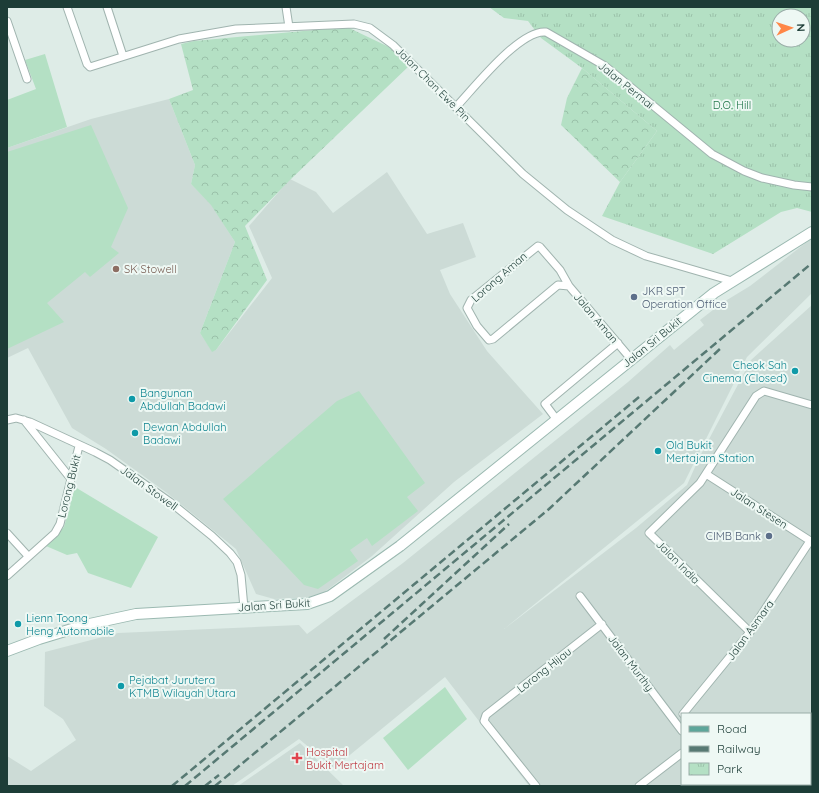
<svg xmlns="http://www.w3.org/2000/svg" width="819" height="793" viewBox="0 0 819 793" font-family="Quicksand,sans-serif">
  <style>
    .built { fill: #ccdbd6; fill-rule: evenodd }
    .green { fill: #b4e0c4 }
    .forest { fill: url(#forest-crowns) }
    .park { fill: url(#park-tufts); fill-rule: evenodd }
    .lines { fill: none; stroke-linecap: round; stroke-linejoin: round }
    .street-casing { stroke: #a0b4af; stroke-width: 9 }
    .secondary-casing { stroke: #9bb9b1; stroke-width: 12 }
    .primary-casing { stroke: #c0c9c7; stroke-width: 13 }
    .street { stroke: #fff; stroke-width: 7 }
    .secondary { stroke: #fff; stroke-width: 10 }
    .primary { stroke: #5da69a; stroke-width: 11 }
    .rail { stroke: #577973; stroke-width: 2.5; stroke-dasharray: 8 4; stroke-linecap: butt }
    .education-dot { fill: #8d6e63; stroke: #eef8f4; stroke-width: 1.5 }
    .service-dot { fill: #5c6f8a; stroke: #eef8f4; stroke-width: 1.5 }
    .culture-dot { fill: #0f9aa8; stroke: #eef8f4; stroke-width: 1.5 }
    .health-dot { fill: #e0444e; stroke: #eef8f4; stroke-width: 1.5 }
    .labels { text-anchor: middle; stroke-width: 4; stroke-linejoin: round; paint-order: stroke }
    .street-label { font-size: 11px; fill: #1d3d37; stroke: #eef8f4 }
    .park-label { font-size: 11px; fill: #23784c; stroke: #eef8f4 }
    .education-label { font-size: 11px; fill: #785e54; stroke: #eef8f4; text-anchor: start }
    .service-label { font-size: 11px; fill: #4e5e75; stroke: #eef8f4; text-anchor: start }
    .culture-label { font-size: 11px; fill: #0d838f; stroke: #eef8f4; text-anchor: start }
    .health-label { font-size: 11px; fill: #be3a42; stroke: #eef8f4; text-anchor: start }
  </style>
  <defs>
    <pattern id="forest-crowns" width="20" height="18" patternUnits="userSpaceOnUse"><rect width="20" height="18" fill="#b4e0c4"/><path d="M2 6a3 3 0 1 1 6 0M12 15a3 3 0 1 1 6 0" fill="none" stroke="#9ac1a9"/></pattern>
    <pattern id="park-tufts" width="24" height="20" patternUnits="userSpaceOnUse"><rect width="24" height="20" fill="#b4e0c4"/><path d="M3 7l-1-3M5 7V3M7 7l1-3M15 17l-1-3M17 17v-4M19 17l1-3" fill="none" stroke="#9ac1a9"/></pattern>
  </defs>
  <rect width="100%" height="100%" fill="#deece7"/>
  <path class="built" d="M169,99L195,165L191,184L211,204L235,242L200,333L212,351L216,350L272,278L249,226L290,179L316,192L333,213L387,172L427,234L463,223L476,257L440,270L450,294L487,351L543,414L454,482L372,556L318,597L274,599L256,594L236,549L167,493L106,449L72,428L28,348L7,358V148L91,119Z
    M812,238V293L747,357L684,483L504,629L636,528L687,485L699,458L751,360L812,305V786H529L445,677L334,768L299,739L232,786H7V756L31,771L76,740L63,719L44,706L45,652L118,633L299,625L307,634L403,563L628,382L670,345L674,350L704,325L700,320L722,303L750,286ZM682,714H810V784H682Z
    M300,743L344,786H238Z"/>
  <path class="green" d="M45,54L67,127L7,148V100L36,89L25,60Z
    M91,125L128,208L111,247L119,253L90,277L85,272L47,303L64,322L7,349V152Z
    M359,391L425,483L407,497L418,511L372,546L367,538L350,550L358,561L318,589L304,585L223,499L337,401Z
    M75,487L158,537L131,588L88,573L77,553L67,555L46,546L64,527Z
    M445,687L467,719L408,770L383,738Z"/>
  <path class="forest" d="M347,27L389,47L409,66L291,179L245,226L267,280L216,350L212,352L200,333L235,242L211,205L191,184L195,165L169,99L193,90L181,44L194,41Z
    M582,68L657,131L620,182L561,125L567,98Z"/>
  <path class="park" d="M489,7H812V212L797,208L781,212L713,254L602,216L620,182L657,131L582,68L541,38L528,21L504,18ZM779,16H803V40H779Z"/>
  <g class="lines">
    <g class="street-casing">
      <path id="street" d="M67,7L87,64L90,67L179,39L236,29L354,24L370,28L393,45L523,174L567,210L612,240L646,256L732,281
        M107,7L123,56
        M286,7L289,27
        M7,21L27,79
        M456,107C474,88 520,29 546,32L605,66L712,154L744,171L762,178L794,185L812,187
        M569,286L560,270L540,247L538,246L471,300L467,308L477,326L489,340L493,339L558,285L569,286L631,359
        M7,420L16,418L30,422L95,452L110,460L170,502L212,536L230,553L237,562L241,575L244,608
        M24,420L71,479
        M557,420L545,404L618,343
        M706,474L812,542
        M7,533L28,556
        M7,576L55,533L60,524L79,446
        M580,596L682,731
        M750,632L649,533L700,483L756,396L764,391L812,405
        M683,714L750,632L810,541
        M722,784L724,786
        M536,786L484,721L486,715L602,624
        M639,786L682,753"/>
    </g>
    <g class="secondary-casing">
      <path id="secondary" d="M7,651L39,639L85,625L136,614L307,604L330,596L400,546L714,293L812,232"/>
    </g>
    <g class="primary-casing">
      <path id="primary" d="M810,778L812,776
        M800,786L803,784"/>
    </g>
    <use href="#street" class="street"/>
    <use href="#secondary" class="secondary"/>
    <use href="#primary" class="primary"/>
    <path class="rail" d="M384,639L509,524
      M172,786L639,397
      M185,786L812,263
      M205,786L219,775
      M215,786L549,509L722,347"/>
  </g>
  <circle class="education-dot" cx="116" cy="269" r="4"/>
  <g class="service-dot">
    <circle cx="634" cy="297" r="4"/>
    <circle cx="769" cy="536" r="4"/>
  </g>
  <g class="culture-dot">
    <circle cx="795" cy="371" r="4"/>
    <circle cx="132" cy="399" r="4"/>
    <circle cx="135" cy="433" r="4"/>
    <circle cx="658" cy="451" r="4"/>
    <circle cx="18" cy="624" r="4"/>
    <circle cx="121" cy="686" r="4"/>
  </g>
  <path class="health-dot" d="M295 752h4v4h4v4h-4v4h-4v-4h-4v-4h4z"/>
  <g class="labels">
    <g class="street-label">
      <text transform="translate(433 84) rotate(45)" y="4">Jalan Chan Ewe Pin</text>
      <text transform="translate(626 85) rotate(39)" y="4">Jalan Permai</text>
      <text transform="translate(499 277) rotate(-41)" y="4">Lorong Aman</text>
      <text transform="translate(596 318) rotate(50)" y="4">Jalan Aman</text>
      <text transform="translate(652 342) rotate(-39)" y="4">Jalan Sri Bukit</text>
      <text transform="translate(69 486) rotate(-76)" y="4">Lorong Bukit</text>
      <text transform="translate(149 488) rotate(36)" y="4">Jalan Stowell</text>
      <text transform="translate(759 508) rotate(33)" y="4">Jalan Stesen</text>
      <text transform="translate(678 562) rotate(45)" y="4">Jalan India</text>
      <text transform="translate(274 605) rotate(-4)" y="4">Jalan Sri Bukit</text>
      <text transform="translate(750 630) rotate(-54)" y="4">Jalan Asmara</text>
      <text transform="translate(631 663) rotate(53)" y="4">Jalan Murthy</text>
      <text transform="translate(544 670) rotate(-38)" y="4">Lorong Hijau</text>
    </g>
    <g class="park-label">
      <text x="732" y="109">D.O. Hill</text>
    </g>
    <g class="education-label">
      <text x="124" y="273">SK Stowell</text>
    </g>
    <g class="service-label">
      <text x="642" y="295">JKR SPT<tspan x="642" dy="13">Operation Office</tspan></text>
      <text x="761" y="540" text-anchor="end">CIMB Bank</text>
    </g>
    <g class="culture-label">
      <text x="787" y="369" text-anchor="end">Cheok Sah<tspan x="787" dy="13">Cinema (Closed)</tspan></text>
      <text x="140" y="397">Bangunan<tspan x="140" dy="13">Abdullah Badawi</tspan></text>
      <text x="143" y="431">Dewan Abdullah<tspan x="143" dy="13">Badawi</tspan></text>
      <text x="666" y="449">Old Bukit<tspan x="666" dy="13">Mertajam Station</tspan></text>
      <text x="26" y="622">Lienn Toong<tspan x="26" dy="13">Heng Automobile</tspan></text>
      <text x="129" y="684">Pejabat Jurutera<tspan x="129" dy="13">KTMB Wilayah Utara</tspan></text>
    </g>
    <g class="health-label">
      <text x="306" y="756">Hospital<tspan x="306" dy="13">Bukit Mertajam</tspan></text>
    </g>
  </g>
  <rect width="819" height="793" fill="none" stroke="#1d3d37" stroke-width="16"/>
  <rect x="681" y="713" width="130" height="72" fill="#eef8f4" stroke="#9aada8"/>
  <rect x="689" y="726" width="20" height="6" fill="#5da69a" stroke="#9aada8"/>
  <text x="717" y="733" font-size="12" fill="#1d3d37">Road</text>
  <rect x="689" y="746" width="20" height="6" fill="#577973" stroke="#9aada8"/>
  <text x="717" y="753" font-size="12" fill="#1d3d37">Railway</text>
  <rect x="689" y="763" width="20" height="12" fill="url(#park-tufts)" stroke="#9aada8"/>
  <text x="717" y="773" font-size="12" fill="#1d3d37">Park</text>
  <g transform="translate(791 28) rotate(87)"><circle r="19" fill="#eef8f4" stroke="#9aada8"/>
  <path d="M0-3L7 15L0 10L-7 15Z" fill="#ff8748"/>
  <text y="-6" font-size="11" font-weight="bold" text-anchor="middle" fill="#1d3d37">N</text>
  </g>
</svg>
